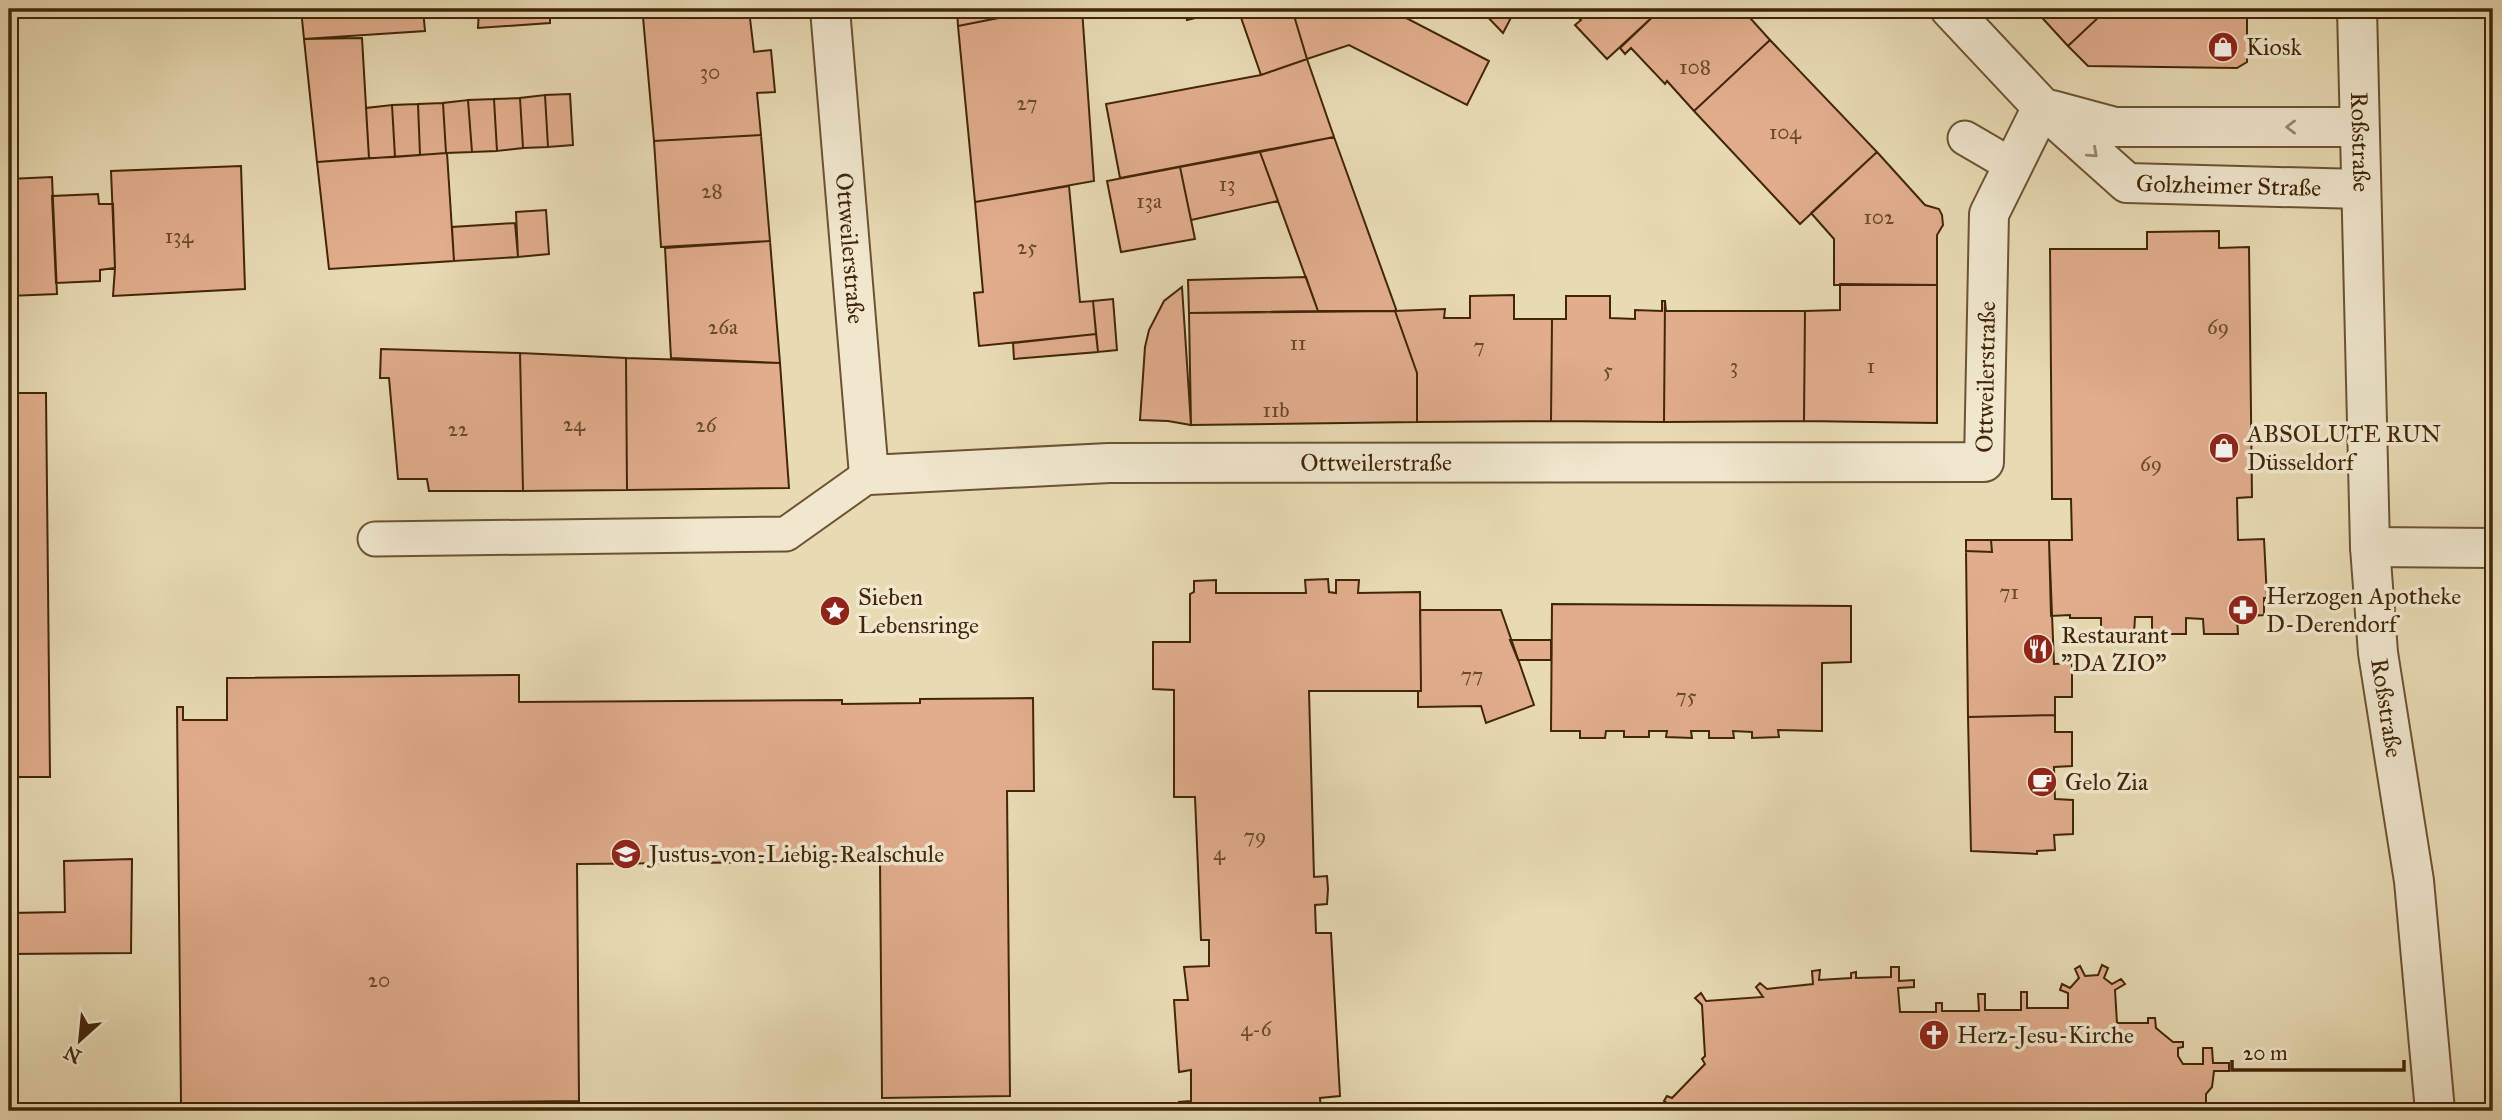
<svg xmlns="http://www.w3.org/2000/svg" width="2502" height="1120" viewBox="0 0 2502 1120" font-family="'IM FELL Great Primer',serif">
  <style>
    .building { fill: #e1ad8d; stroke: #422608; stroke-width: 2 }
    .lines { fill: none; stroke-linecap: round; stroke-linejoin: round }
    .service-casing { stroke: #6c5333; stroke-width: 37 }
    .minor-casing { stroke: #6c5333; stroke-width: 42 }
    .tertiary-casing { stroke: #6c5333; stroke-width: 42 }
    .service { stroke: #f0e7ce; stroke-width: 33 }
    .minor { stroke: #f0e7ce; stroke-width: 38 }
    .tertiary { stroke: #f0e7ce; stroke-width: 38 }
    .oneway { stroke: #99866b }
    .labels { text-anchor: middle; stroke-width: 7; stroke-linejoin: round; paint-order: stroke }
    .number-label { font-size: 21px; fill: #6a4829 }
    .poi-label { font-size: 24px; fill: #422608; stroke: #f0e7ce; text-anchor: start }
    .street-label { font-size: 24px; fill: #422608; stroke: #f0e7ce }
  </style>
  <rect width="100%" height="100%" fill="#e8dab3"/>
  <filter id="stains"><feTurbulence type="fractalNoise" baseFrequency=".00286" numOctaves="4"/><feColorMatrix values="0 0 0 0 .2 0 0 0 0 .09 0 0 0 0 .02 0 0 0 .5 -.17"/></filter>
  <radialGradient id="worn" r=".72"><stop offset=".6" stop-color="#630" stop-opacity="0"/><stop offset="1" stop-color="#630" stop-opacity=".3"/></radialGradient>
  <path class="building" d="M301,9H423L425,31L304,39Z
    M479,9H550V23L478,28Z
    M645,9H749V10L645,17Z
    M957,9H1044L958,26Z
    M1044,9H1082L1094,181L975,202L958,26Z
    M1184,9H1232L1187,20Z
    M1238,9H1292L1307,59L1261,75Z
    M1292,9H1389L1489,61L1467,105L1349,45L1307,59Z
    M1480,9H1511L1514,12L1503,33Z
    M1570,9H1661L1607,59L1575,25L1581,20Z
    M1661,9H1742L1770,40L1694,111L1667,81L1665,84L1631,48L1625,54L1620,48Z
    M2034,9H2111L2116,14H2102L2068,46Z
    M2146,9H2247V62L2237,68L2088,66L2068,46L2102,14H2146Z
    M749,10L754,52L771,50L775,92L757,93L761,135L654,141L643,17Z
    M362,38L369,158L317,162L304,39Z
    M1770,40L1877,152L1800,224L1694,111Z
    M1307,59L1334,137L1120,178L1106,104L1261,75Z
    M570,94L573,145L548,147L545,95Z
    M545,95L548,147L523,148L520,98Z
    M520,98L523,148L497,151L494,99Z
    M494,99L497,151L472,152L468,100Z
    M468,100L472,152L446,153L443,103Z
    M443,103L446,153L420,155L418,104Z
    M418,104L420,155L395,157L392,105Z
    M392,105L395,157L369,158L366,108Z
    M761,135L770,241L661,247L654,141Z
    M1334,137L1396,309L1395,311H1318L1260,152Z
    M1260,152L1278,201L1191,220L1180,167Z
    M1877,152L1925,205L1939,209L1942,215L1943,225L1937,235V285H1834V239L1811,213Z
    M447,153L454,261L329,269L317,162Z
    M241,166L245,289L113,296L115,268L111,171Z
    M1180,167L1195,239L1121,252L1107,181Z
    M52,177L57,294L9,296V179Z
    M1069,186L1080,302L1093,301L1096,334L979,346L974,293L983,292L975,202Z
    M98,194L99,204H113L115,268L100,270V281L56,283L52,196Z
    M546,210L549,254L518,257L516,212Z
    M515,223L518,257L454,261L452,227Z
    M2219,231V248L2249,247L2252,497L2237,498L2238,540L2264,539L2267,598H2264V615L2237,617L2238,634H2204L2203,619L2186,618V634H2152V617H2135L2134,634H2101V618H2070V615L2051,616L2049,540H2072L2071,499H2052L2050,249H2147V232Z
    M770,241L780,363L671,358L665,248Z
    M1306,277L1318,311L1189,313L1188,280Z
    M1840,284L1937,285V423L1804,421L1805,311L1840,310Z
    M1182,287L1191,425L1168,421L1140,420L1145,347L1149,330L1164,301Z
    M1514,295V319H1552L1551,421L1417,422V373L1395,311L1445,309L1444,318H1470V296Z
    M1566,296H1610V318L1635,319V310L1662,311V301H1665L1664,422L1551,421L1552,319H1566Z
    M1113,299L1117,350L1098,352L1093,301Z
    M1665,301L1666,311H1805L1804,421L1664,422Z
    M1395,311L1417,373V422L1191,425L1189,313Z
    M1096,334L1098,352L1014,359L1013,343Z
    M381,349L520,353L523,491H429L427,479H398L389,378H380Z
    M520,353L626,358L627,490L523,491Z
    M626,358L780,363L789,488L627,490Z
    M9,393H46L50,777H9Z
    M1966,540H1991L1992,552L1966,551Z
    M1991,540H2049L2054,664L2072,663V697H2055V715L1968,717L1966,551L1992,552Z
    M1328,579L1329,592L1336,593V580H1359L1358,593L1420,592L1421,691H1309L1314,877L1327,876L1328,889L1327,904L1315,905L1316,933H1331L1340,1096L1320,1098L1321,1111H1179V1102L1191,1101V1070L1179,1072L1174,1000H1188L1184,967L1209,966V940H1201L1195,797H1174V690L1153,689V642H1190V594L1194,592V581L1216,580V593H1306L1305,580Z
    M1552,604L1851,606V662L1822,663V731L1778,730L1779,737L1752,738V732L1733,731L1734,738H1709V731H1691L1692,738L1666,737L1667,731H1649V737H1624V731H1606L1605,738H1580V731H1551Z
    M1420,610H1501L1534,705L1486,723L1481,706L1418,707V691H1421Z
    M1510,640H1551V660H1518Z
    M519,675V702L842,700V704L920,703V699L1033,698L1034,791H1007L1010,1096L882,1098L880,861L577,864L579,1101L181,1105L177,707H183V720H227V678Z
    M2055,715V732H2072V766L2054,767L2055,799L2073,800V834L2054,835L2055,850L2037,851V854L1971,851L1968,717Z
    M132,859L131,953L9,954V913L65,912L64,861Z
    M2102,965L2108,968L2104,978L2112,984L2121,979L2125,984L2115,990L2117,1023H2148V1018H2155L2156,1028L2173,1042H2183V1047L2178,1048V1056L2183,1064H2203V1048H2212L2213,1063H2229V1071H2214L2212,1087L2206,1094V1111H1672V1106L1664,1101L1667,1096L1672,1098L1705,1064L1702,1059L1705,1056L1702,1005L1695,998L1701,993L1706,1001L1763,997L1756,987L1760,983L1767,989L1813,984L1812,971L1820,970L1819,980L1851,978V973L1856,972V978L1891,977V967H1899V981L1914,980V987L1898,988L1900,1012H1936V1003H1942V1011H1979L1978,994H1985V1010H2021V992H2027V1008H2068V993L2060,990L2062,984L2070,988L2079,978L2075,969L2080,966L2085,976L2098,975Z"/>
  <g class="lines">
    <g class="service-casing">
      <path id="service" d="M1965,138L2013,166
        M375,539L786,534L869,475"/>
    </g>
    <g class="minor-casing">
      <g id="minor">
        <path id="s1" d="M830,9L869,475L1109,463L1984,462L1989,214L2042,107"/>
        <path id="s2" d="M1950,9L2042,107L2127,183L2360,189"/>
        <path d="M2052,110L2115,127H2359"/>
        <path d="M2370,547L2493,548"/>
      </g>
    </g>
    <g class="tertiary-casing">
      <g id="tertiary">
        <path id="s3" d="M2357,9L2370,547L2378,653L2414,881L2435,1111"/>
      </g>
    </g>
    <use href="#service" class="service"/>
    <use href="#minor" class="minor"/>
    <use href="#tertiary" class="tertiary"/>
  </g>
  <defs><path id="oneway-chevron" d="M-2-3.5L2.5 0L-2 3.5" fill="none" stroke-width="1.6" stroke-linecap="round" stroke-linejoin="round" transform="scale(1.75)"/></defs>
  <g class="oneway">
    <use href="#oneway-chevron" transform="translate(2291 127) rotate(180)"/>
    <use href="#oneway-chevron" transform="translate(2093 153) rotate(42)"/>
  </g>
  <defs>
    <g id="shop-disc" transform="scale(1.575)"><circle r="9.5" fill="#8f2418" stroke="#f0e7ce"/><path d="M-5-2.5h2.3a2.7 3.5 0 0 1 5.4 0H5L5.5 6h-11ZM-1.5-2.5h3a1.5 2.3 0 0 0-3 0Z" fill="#fff"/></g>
    <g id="pharmacy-disc" transform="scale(1.575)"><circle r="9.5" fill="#8f2418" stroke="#f0e7ce"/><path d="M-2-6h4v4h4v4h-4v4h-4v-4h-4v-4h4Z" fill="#fff"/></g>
    <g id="sight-disc" transform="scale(1.575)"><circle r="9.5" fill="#8f2418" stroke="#f0e7ce"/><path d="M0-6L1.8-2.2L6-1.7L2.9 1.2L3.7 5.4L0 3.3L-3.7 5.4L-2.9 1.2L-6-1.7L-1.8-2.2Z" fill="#fff"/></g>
    <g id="restaurant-disc" transform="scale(1.575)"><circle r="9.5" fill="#8f2418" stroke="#f0e7ce"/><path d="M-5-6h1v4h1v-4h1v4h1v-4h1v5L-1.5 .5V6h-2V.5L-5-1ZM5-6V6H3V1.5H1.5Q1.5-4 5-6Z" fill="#fff"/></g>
    <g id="cafe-disc" transform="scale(1.575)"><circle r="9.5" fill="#8f2418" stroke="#f0e7ce"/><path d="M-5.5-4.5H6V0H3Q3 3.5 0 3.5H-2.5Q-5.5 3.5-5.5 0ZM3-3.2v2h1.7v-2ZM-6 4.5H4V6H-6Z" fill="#fff"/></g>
    <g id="school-disc" transform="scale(1.575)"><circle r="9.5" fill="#8f2418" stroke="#f0e7ce"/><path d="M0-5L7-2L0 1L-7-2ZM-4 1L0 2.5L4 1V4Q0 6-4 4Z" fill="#fff"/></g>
    <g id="church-disc" transform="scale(1.575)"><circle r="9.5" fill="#8f2418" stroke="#f0e7ce"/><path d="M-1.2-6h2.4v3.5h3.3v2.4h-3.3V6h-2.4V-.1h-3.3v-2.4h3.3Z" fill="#fff"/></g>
  </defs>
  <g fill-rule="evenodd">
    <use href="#shop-disc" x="2223" y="47"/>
    <use href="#shop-disc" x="2224" y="448"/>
    <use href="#pharmacy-disc" x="2243" y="610"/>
    <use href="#sight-disc" x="835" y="611"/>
    <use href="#restaurant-disc" x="2038" y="649"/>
    <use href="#cafe-disc" x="2042" y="782"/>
    <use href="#school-disc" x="626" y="854"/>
    <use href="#church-disc" x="1934" y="1035"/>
  </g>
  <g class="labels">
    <g class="number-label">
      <text x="1695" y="74">108</text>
      <text x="710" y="79">30</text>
      <text x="1027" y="110">27</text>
      <text x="1785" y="139">104</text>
      <text x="1227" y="191">13</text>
      <text x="712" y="198">28</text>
      <text x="1149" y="208">13a</text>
      <text x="1879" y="224">102</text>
      <text x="179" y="243">134</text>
      <text x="1027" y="254">25</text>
      <text x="723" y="334">26a</text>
      <text x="2218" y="334">69</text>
      <text x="1298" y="350">11</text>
      <text x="1479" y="353">7</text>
      <text x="1734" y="373">3</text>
      <text x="1871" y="373">1</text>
      <text x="1608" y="377">5</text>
      <text x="1276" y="417">11b</text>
      <text x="574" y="431">24</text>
      <text x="706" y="432">26</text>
      <text x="458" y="436">22</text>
      <text x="2151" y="471">69</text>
      <text x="2009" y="599">71</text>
      <text x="1472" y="682">77</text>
      <text x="1686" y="703">75</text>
      <text x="1255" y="843">79</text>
      <text x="1219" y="860">4</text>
      <text x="379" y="987">20</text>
      <text x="1256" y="1036">4-6</text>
    </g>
    <g class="poi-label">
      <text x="2246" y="55">Kiosk</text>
      <text x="2247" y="442">ABSOLUTE RUN<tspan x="2247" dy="28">Düsseldorf</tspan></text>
      <text x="2266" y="604">Herzogen Apotheke<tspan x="2266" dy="28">D-Derendorf</tspan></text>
      <text x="858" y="605">Sieben<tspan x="858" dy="28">Lebensringe</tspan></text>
      <text x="2061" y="643">Restaurant<tspan x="2061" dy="28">"DA ZIO"</tspan></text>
      <text x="2065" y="790">Gelo Zia</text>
      <text x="649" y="862">Justus-von-Liebig-Realschule</text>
      <text x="1957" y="1043">Herz-Jesu-Kirche</text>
    </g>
    <g class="street-label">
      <text dy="8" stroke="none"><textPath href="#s3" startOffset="133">Roßstraße</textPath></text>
      <text dy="8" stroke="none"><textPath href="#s2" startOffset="350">Golzheimer Straße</textPath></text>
      <text dy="8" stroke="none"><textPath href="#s1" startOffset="240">Ottweilerstraße</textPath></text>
      <text dy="8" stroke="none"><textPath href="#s1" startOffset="1668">Ottweilerstraße</textPath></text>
      <text dy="8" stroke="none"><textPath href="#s1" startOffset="975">Ottweilerstraße</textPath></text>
      <text dy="8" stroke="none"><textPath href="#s3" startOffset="700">Roßstraße</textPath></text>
    </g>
  </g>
  <rect width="2502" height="1120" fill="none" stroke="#e8dab3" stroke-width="35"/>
  <rect x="10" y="10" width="2481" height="1099" fill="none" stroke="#422608" stroke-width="3.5"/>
  <rect x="18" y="18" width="2467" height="1085" fill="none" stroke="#422608" stroke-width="2"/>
  <g transform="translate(80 1040) rotate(207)" stroke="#f0e7ce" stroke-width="5" paint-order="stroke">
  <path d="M0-5L12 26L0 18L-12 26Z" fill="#422608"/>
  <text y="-10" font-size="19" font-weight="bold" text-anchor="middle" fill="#422608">N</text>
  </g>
  <path d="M2232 1060v10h172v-10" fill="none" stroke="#422608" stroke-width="3.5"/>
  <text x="2243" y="1060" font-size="21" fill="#422608" stroke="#f0e7ce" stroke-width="5" paint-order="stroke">20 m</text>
  <rect width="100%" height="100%" filter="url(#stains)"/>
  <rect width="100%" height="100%" fill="url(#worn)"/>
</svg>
